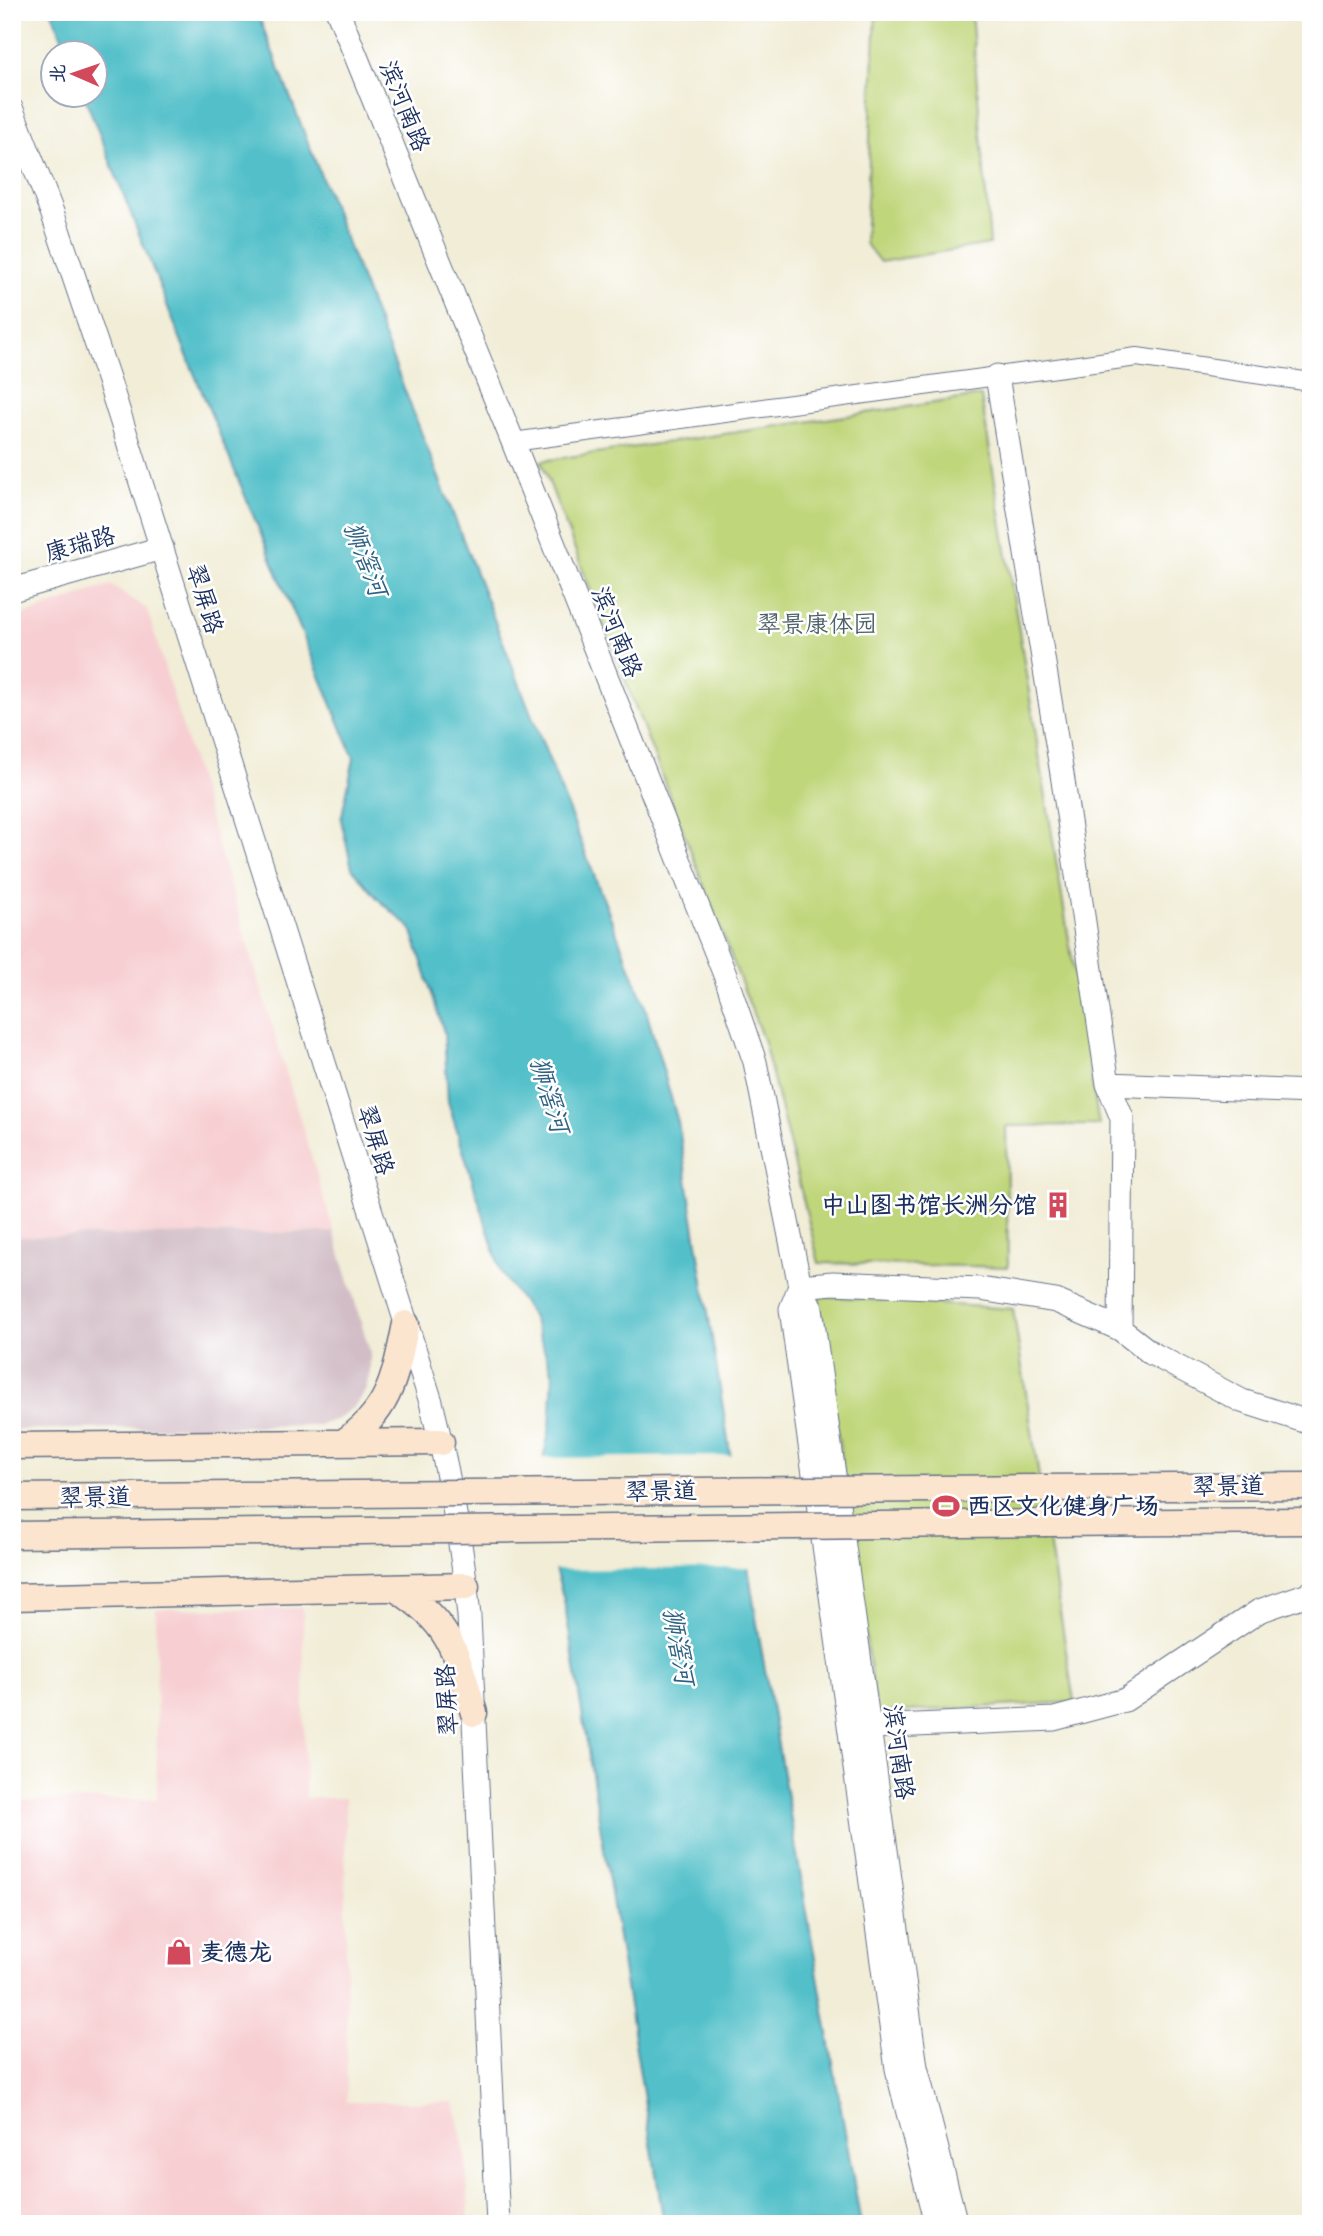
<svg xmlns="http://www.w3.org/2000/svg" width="1323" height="2236" viewBox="0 0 1323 2236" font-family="'Indie Flower','LXGW WenKai TC',sans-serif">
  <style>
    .built { fill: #f7cfd2 }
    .industrial { fill: #d2bdc6 }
    .green { fill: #c0d67a; stroke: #6e826c; stroke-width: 2 }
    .water { fill: #52c0c9; stroke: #367894; stroke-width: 2 }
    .pier { fill: #f1edd7 }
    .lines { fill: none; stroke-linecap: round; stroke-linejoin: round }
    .minor-casing { stroke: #667288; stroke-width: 20 }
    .tertiary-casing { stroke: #667288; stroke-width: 25 }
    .secondary-casing { stroke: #667288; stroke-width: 29 }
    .minor { stroke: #fff; stroke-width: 18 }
    .tertiary { stroke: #fff; stroke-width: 23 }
    .secondary { stroke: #fce5cf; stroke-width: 26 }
    .secondary-bridge-casing { stroke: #667288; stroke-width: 29; stroke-linecap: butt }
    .secondary-bridge { stroke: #fce5cf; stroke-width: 26 }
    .labels { text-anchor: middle; stroke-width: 5; stroke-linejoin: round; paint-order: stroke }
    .street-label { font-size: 24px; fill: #1b2f5e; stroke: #fff }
    .park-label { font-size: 24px; fill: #4d6166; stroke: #fff }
    .poi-label { font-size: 24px; font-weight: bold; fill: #1b2f5e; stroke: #fff; text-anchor: start }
    .water-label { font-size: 26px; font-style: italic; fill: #2e6283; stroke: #fff }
  </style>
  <rect width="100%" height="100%" fill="#fff"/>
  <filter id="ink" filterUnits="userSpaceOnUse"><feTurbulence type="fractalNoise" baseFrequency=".0143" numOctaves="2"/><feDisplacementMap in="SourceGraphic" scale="14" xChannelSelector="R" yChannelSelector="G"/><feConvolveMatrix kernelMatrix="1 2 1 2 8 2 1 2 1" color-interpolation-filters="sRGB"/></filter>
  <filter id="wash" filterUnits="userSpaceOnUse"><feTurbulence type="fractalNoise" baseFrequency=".00686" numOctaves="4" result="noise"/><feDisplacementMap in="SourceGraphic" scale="28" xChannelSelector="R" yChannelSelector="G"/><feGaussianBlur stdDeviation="1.57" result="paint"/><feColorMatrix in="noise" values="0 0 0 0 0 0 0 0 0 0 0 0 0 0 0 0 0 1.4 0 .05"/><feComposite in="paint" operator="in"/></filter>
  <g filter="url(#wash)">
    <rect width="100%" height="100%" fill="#f1edd7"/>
    <path class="built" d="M110,585L147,609L334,1232L12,1237V619Z
      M303,1608L305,1798H345L347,2102H454L465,2153L469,2206L468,2224H12V1801L157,1799L156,1609Z"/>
    <path class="industrial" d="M334,1232L370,1352V1372L365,1391L354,1407L338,1419L319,1425L12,1430V1237Z"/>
    <path class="green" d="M876,12H971L990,244L880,262L865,243Z
      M981,396L1099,1125L1006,1126L1008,1267L819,1263L764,1042L541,461Z
      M819,1296L1013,1309L1074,1702L876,1713Z"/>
    <path class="water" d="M52,12H257L644,1003L678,1122L757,1624L861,2224H664L564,1600L535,1501L550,1426L553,1374L532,1316L501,1272L448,1102L444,1032L411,928L378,899L352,868L341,820L354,758L192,368L84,95L94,94V52H68Z"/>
    <path class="pier" d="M734,1456L752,1568L551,1570L531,1501L540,1458Z"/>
  </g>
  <g filter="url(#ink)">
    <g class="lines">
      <g class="minor-casing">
        <path id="minor" d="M513,442L1137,357L1311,382"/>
      </g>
      <g class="tertiary-casing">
        <path id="tertiary" d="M338,12L513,442L725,975L755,1062L800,1286L811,1308L916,2067L956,2224
          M12,110L52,212L108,378L431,1402C449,1473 462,1543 469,1616L498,2224
          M997,376L1062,774L1108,1084L1122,1118L1120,1329
          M12,590L162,548
          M1108,1084L1311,1092
          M800,1286L791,1309L897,2069L936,2224
          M800,1286L833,1283L980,1289L1056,1301L1120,1329L1151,1353L1242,1401L1311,1423
          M857,1730L869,1727L1054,1719L1125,1700L1259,1611L1311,1593"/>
      </g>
      <g class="secondary-casing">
        <path id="secondary" d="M344,1442C391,1410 395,1376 406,1324
          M12,1446L441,1442
          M1042,1488L1311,1486
          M1047,1523L1311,1521
          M398,1590C452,1624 457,1656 474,1713
          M12,1597L466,1586"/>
      </g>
      <use href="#minor" class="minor"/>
      <use href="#tertiary" class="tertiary"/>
      <use href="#secondary" class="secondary"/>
      <g class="secondary-bridge-casing">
        <path id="secondary-bridge" d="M12,1497L1042,1488
          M12,1535L1047,1523"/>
      </g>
      <use href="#secondary-bridge" class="secondary-bridge"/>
    </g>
  </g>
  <defs>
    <g id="building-bare" transform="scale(2.1)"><path d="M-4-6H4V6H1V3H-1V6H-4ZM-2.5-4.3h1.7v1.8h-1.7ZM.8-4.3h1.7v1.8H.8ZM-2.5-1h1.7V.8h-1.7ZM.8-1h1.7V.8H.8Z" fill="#d1495b" stroke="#fff" stroke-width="2.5" paint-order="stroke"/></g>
    <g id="stadium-bare" transform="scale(2.1)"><path d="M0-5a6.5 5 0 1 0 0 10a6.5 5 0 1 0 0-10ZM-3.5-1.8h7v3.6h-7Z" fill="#d1495b" stroke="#fff" stroke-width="2.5" paint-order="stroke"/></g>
    <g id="shop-bare" transform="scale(2.1)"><path d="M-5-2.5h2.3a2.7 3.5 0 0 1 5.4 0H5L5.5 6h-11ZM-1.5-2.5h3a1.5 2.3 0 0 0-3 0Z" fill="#d1495b" stroke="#fff" stroke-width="2.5" paint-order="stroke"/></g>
  </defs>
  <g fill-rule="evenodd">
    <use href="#building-bare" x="1058" y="1205"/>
    <use href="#stadium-bare" x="946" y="1506"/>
    <use href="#shop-bare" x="179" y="1952"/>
  </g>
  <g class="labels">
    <g class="street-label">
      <text transform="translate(405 106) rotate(68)" y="8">滨河南路</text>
      <text transform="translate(80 544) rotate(-16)" y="8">康瑞路</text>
      <text transform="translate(205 599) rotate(73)" y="8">翠屏路</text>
      <text transform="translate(617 632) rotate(68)" y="8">滨河南路</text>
      <text transform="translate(376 1140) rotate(73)" y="8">翠屏路</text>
      <text transform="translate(1228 1486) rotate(-1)" y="8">翠景道</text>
      <text transform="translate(661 1491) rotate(-1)" y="8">翠景道</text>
      <text transform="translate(95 1497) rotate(-1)" y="8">翠景道</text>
      <text transform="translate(447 1700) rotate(-93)" y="8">翠屏路</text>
      <text transform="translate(899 1752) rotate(82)" y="8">滨河南路</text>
    </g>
    <g class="park-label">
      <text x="817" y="632">翠景康体园</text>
    </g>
    <g class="poi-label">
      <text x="1037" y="1213" text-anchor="end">中山图书馆长洲分馆</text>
      <text x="967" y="1514">西区文化健身广场</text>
      <text x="200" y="1960">麦德龙</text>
    </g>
    <g class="water-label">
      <text transform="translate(366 559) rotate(69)" y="9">狮滘河</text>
      <text transform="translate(550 1095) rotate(73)" y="9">狮滘河</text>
      <text transform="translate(679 1646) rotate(80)" y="9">狮滘河</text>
    </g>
  </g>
  <rect width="1323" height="2236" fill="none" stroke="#fff" stroke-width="42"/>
  <g transform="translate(74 74) rotate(272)"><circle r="33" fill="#ffffff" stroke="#a4acbf" stroke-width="2"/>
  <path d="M0-5L12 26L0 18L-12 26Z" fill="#d1495b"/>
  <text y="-10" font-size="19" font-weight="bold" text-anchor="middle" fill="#1b2f5e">北</text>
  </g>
</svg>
